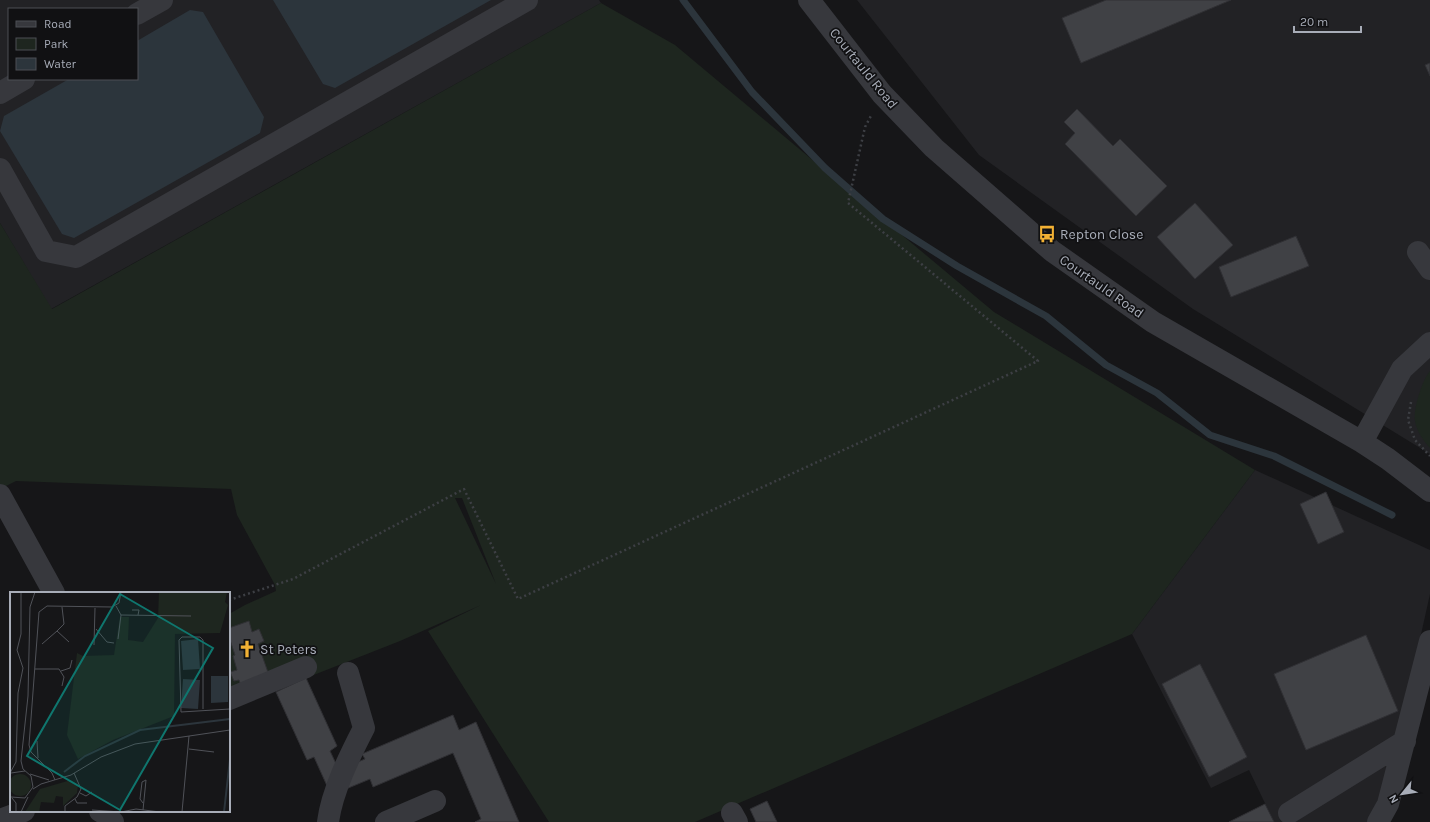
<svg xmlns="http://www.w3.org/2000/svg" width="1430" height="822" viewBox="0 0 1430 822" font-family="Karla,sans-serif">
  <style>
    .built { fill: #222225; fill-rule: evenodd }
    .green { fill: #1e261f; fill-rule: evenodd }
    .water { fill: #2c353c }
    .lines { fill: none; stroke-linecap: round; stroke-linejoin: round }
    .stream { stroke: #2c353c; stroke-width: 7 }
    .building { fill: #404145; stroke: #303034 }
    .path { stroke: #3d3f44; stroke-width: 2.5; stroke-dasharray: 2 3; stroke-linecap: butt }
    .minor { stroke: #37383d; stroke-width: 22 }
    .labels { text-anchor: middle; stroke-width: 3.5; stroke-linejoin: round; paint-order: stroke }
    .street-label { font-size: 14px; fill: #a8adb8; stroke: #111113 }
    .poi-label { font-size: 14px; fill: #a8adb8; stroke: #111113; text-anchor: start }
    .inset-river { fill: none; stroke: #2c353c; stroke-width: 2 }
    .inset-road { fill: none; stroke: #505258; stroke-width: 1 }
    .view { fill: #0f766e; fill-opacity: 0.15; stroke: #0f766e; stroke-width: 2 }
    .inset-edge { fill: none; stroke: #a8adb8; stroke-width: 2 }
  </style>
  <rect width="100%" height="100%" fill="#161618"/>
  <path class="built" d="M0,0H599L601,3L51,309L0,223ZM9,9H137V79H9Z
    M857,0H1430V454L1193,309L979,155Z
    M1255,470L1430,550V594L1383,805L1370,822H1274L1249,770L1211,788L1132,634Z"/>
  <path class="green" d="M601,3L675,45L994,312L1255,470L1132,634L695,822H549L428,631L481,605L400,641L306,678L229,703V614L245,605L276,591L275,585L237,515L231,489L16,481L0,489V223L52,309ZM456,498H462L496,584L455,498Z
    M1430,371V448C1423,440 1417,432 1415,421C1413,410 1422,380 1430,371Z"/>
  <path class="water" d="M273,0H491L335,88L323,84Z
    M190,10L203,12L264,117L260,133L74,238L62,234L0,131L4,116L69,79H137V41Z"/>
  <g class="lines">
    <path class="stream" d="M683,0L752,92L825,168L883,219L957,266L1046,316L1106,365L1157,393L1210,435L1274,456L1392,515"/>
  </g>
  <path class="building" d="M1106,0H1231L1081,63L1062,18Z
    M1430,63V76L1425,65Z
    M1077,109L1113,146L1120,139L1167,186L1136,216L1065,144L1075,133L1064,122Z
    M1195,203L1233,245L1195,279L1157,237Z
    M1296,236L1309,266L1231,297L1219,267Z
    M1326,492L1344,532L1318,544L1300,504Z
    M249,621L252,632L259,629L264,641L258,644L270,678L242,688L239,680L234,681L230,672L237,670L233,656L235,655L229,637V628Z
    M1366,635L1398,711L1306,750L1274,674Z
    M1200,664L1247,757L1209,777L1162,684Z
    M306,678L337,746L330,751L339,770L365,759L362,754L453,715L459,730L476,722L519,822H475L481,819L453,753L373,787L370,779L341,791L328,788L314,757L307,760L276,692Z
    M767,801L777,822H756L750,809Z
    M1265,804L1274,822H1229Z"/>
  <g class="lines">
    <path class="path" d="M1411,402L1408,420L1415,440L1430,456
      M229,600L293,579L464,489L518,599L1038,361L848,203L865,127L872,114"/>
    <path class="minor" d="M809,0L882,94L934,148L1052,251L1153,322L1362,442L1388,459L1430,491
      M137,14L162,0
      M0,93L24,79
      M0,169L46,251L76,257L527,0
      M1418,252L1430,269
      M1362,442L1402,369L1430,343
      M0,495L54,593
      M229,699L306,667
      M100,811L105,814L113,822
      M732,813L737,822
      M1289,813L1405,741
      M0,820L24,811
      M328,822C332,791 350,755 364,728L348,673
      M386,822L435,801
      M1378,822L1388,804L1430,641"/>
  </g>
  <defs>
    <g id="bus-bare" transform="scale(1.38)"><path d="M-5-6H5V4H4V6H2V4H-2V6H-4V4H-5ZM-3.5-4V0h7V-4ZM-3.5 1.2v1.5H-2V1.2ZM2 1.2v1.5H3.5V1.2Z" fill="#f2b134" stroke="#111113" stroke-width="2.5" paint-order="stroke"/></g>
    <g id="church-bare" transform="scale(1.38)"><path d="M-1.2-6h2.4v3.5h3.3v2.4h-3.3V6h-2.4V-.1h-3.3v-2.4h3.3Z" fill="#f2b134" stroke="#111113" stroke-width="2.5" paint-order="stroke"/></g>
  </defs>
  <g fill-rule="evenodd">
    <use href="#bus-bare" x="1047" y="234"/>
    <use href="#church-bare" x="247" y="649"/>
  </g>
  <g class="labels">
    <g class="street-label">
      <text transform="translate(864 68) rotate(51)" y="5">Courtauld Road</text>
      <text transform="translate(1102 286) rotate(35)" y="5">Courtauld Road</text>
    </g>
    <g class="poi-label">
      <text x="1060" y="239">Repton Close</text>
      <text x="260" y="654">St Peters</text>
    </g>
  </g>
  <g transform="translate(10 592)">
    <rect width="220" height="220" fill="#161618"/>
    <path d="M149,0H217L215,10L218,13L210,41L165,42L164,124L103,148L68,167L57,143L67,61L73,64L104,63L110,25H119L118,48L133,50L148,26ZM-1 193a11 11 0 1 1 22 0a11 11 0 1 1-22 0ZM61,188L68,193L67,201L53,214V205L46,204L44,211L31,210L29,220H15L30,197Z" fill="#1e261f"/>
    <path d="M188,47L190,77L173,78L171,49ZM201,84H218V110L201,111ZM173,87L190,88L188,117L171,116Z" fill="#2c353c"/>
    <path class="inset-river" d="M54,180L75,164L130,138L220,127M214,220L220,167"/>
    <path class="inset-road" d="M106,14L111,23L181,24M52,15L54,32L47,39L59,50M122,18H129L128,23M86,37L97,50L104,51M108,47L111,23M32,52L47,39M84,53L85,16M25,77H49L54,85L52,94M51,79L60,76L62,68M193,117V48L190,45H172L169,48L171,120L220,117M27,149L28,166M179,157L204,160M0,181L6,170L8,101L13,76L7,58L11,42V0M1,181L15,179M20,182L39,188M45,188L42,181L21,160L19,153L29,20L37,14L102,15L109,11L111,0M23,197L31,192L61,183L91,165L125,152L220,138M70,201L76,204L82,200M1,205L15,206L23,195L21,184L13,177L11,169L18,104L20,15L25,0M2,206L6,211V220M65,207L67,211H77M133,211L130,207L132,190L136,188M82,218L111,220L126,217L150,220M133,218L136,188M11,220L18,205M55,220V214L67,205L71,197L64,181M172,220L179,144"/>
    <path class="view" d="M110,2L203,56L110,218L17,164Z"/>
    <rect width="220" height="220" class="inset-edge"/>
  </g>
  <rect x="8" y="8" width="130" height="72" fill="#111113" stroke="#4d4f55"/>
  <rect x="16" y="21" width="20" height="6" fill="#37383d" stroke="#4d4f55"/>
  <text x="44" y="28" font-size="12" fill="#a8adb8">Road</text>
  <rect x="16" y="38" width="20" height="12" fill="#1e261f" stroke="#4d4f55"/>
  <text x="44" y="48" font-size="12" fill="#a8adb8">Park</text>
  <rect x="16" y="58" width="20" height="12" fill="#2c353c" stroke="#4d4f55"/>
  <text x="44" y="68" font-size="12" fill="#a8adb8">Water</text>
  <g transform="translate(1402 794) rotate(240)" stroke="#111113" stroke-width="3" paint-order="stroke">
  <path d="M0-3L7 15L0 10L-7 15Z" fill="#a8adb8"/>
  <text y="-6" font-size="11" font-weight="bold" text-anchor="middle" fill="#a8adb8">N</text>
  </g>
  <path d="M1294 26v6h67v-6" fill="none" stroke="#a8adb8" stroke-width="2"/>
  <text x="1300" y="26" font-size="12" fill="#a8adb8" stroke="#111113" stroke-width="3" paint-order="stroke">20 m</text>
</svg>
